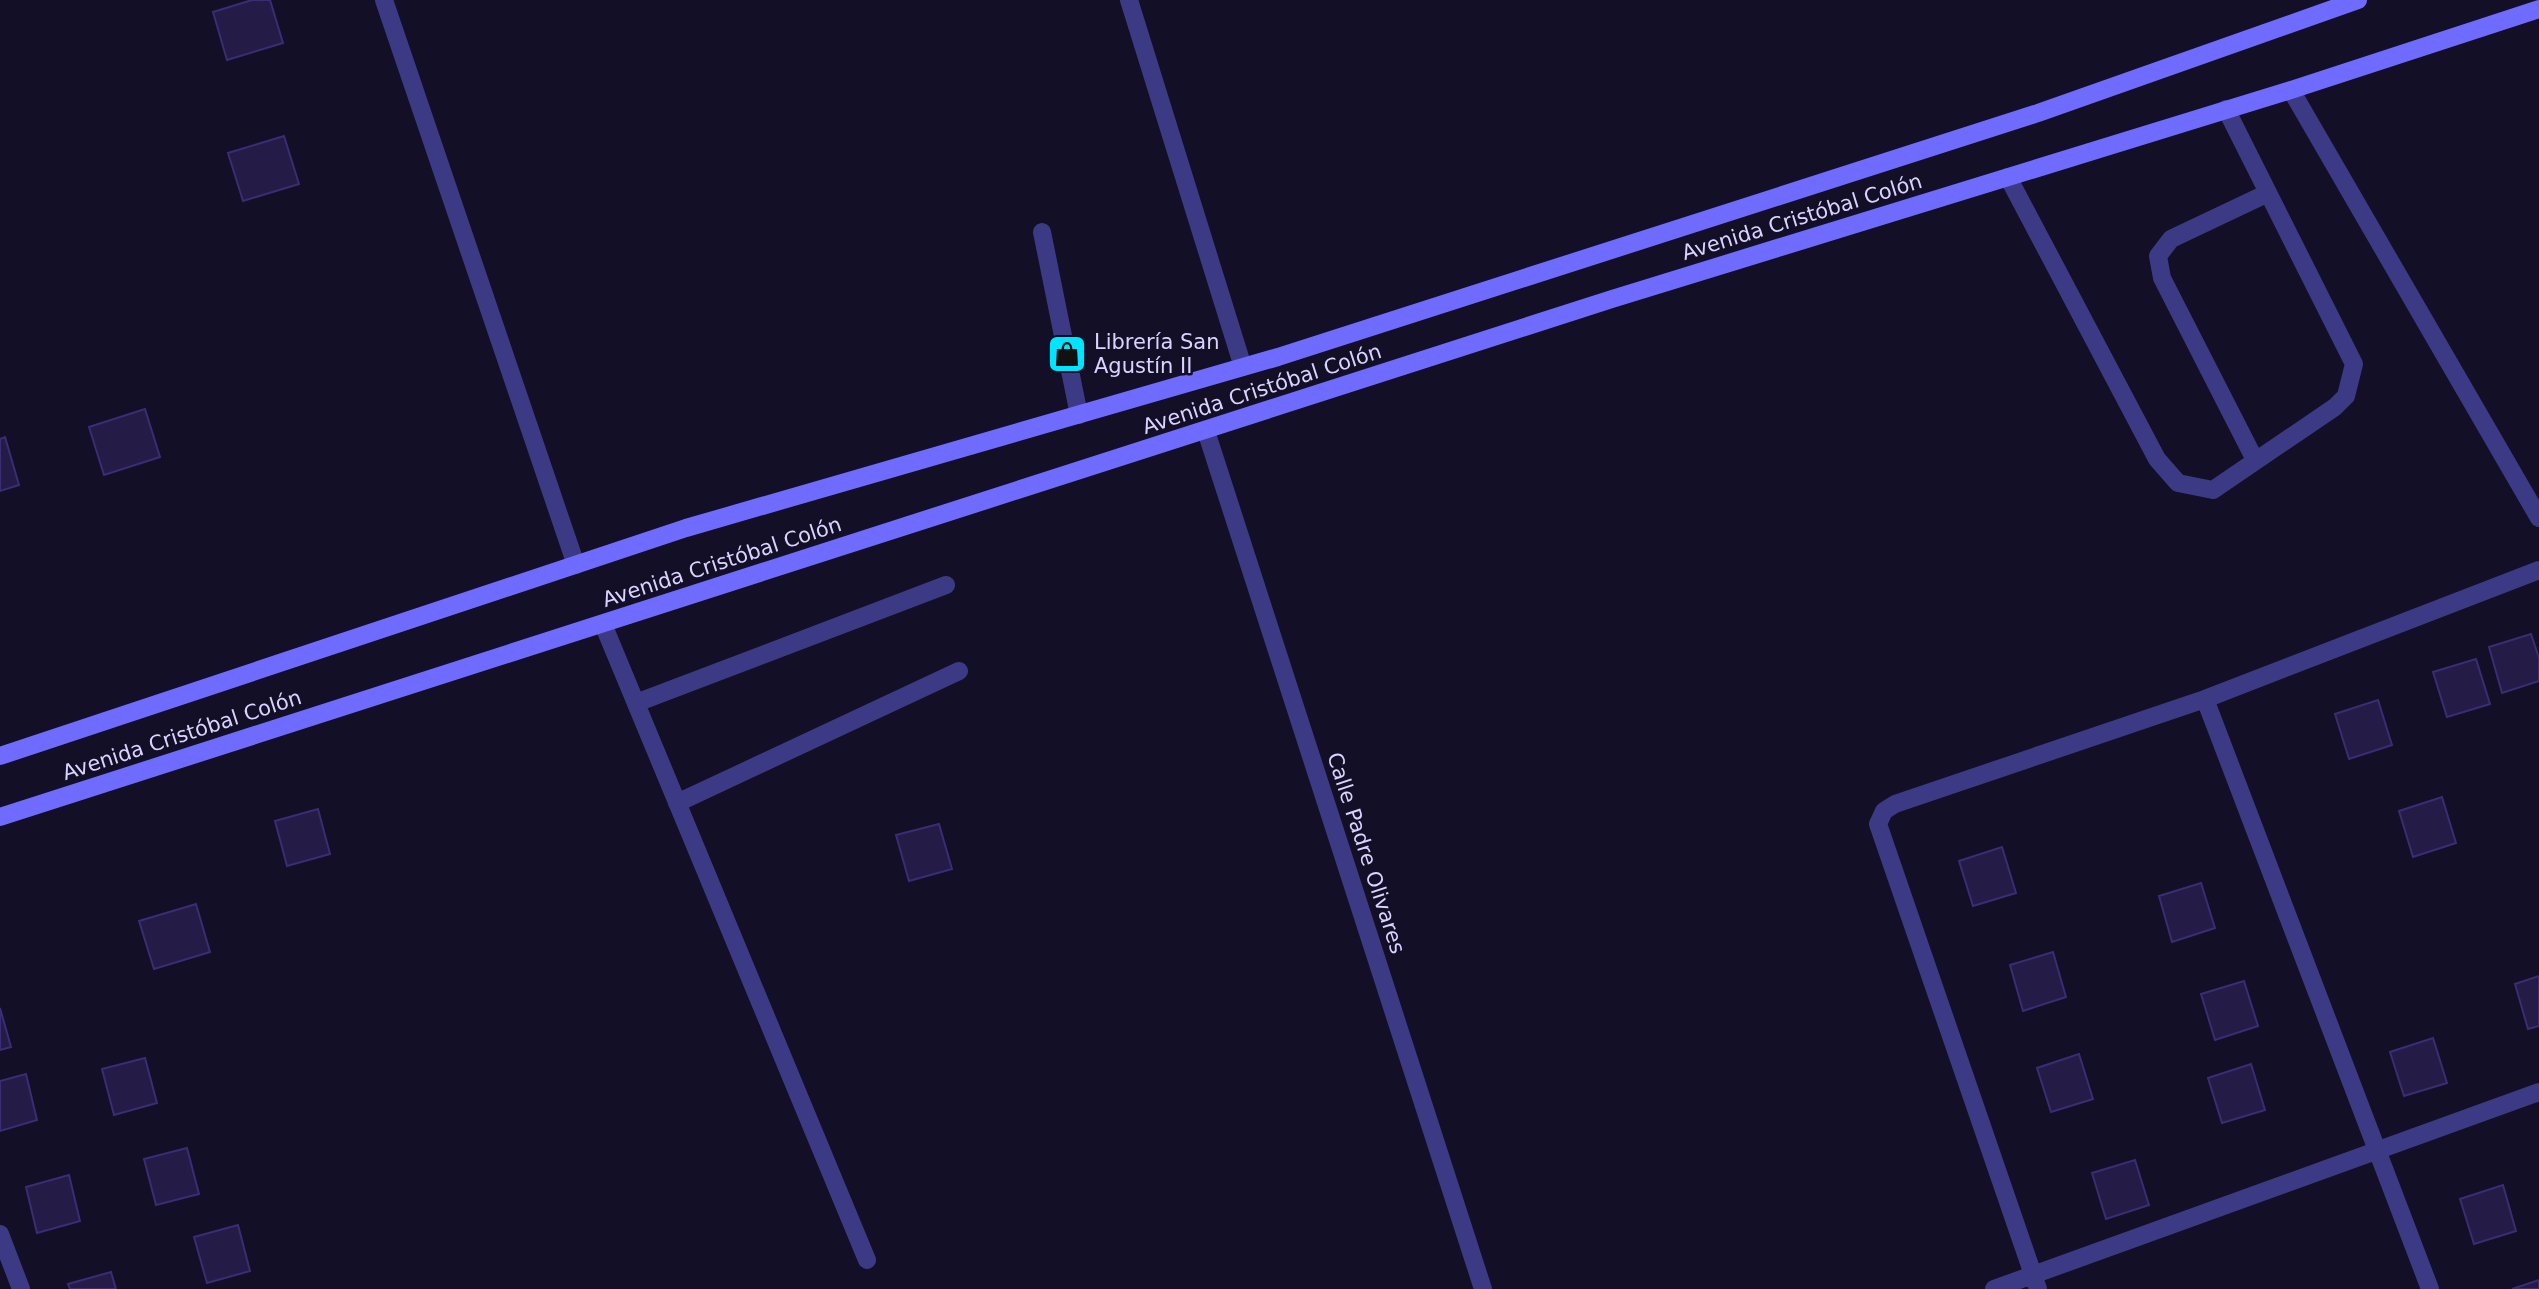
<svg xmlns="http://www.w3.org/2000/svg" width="2539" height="1289" viewBox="0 0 2539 1289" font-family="'DejaVu Sans',sans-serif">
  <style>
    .building { fill: #241b47; stroke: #3b2d73; stroke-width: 2 }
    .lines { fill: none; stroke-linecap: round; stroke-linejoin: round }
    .lane { stroke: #3d3a85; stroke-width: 18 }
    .street { stroke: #3d3a85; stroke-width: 18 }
    .secondary { stroke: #6f6bff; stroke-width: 18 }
    .labels { text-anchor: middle; stroke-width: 5; stroke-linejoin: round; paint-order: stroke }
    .street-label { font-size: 21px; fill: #d9d4ff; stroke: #130f26 }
    .poi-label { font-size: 21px; fill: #d9d4ff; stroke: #130f26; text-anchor: start }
  </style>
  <rect width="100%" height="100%" fill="#130f26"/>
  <path class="building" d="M252,0H270L283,43L227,60L213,12Z
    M284,136L299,184L243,201L228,153Z
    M145,409L160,457L104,475L89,427Z
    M5,437L19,485L0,491V439Z
    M2531,634L2539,658V681L2502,693L2489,647Z
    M2476,659L2490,704L2447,717L2433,672Z
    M2378,700L2392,745L2349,759L2335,714Z
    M2442,797L2456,843L2413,857L2399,811Z
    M318,809L330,854L287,866L275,821Z
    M939,824L952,869L909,881L896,835Z
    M2002,847L2016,893L1973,906L1959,861Z
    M2201,883L2215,928L2172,942L2159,896Z
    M196,904L210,952L154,969L139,921Z
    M2053,952L2066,997L2023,1011L2010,965Z
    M2539,976V1026L2528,1029L2515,984Z
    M2244,981L2258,1026L2215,1040L2201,994Z
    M0,1008L11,1047L0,1050Z
    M2433,1038L2447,1083L2404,1096L2390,1052Z
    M2079,1054L2093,1099L2051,1112L2037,1068Z
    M145,1058L157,1103L114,1115L102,1069Z
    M2251,1064L2265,1110L2222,1123L2208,1078Z
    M26,1074L37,1120L0,1131V1081Z
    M187,1148L199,1194L156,1205L144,1159Z
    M2135,1160L2149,1205L2106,1219L2092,1173Z
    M69,1175L80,1221L37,1233L26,1187Z
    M2503,1185L2516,1231L2474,1244L2460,1199Z
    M238,1225L250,1271L207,1283L194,1237Z
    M111,1272L116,1289H70L68,1284Z
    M2539,1280V1289H2512Z"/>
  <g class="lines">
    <path class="lane" d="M1129,0L1243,367
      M2008,177L2157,459L2178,483L2213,490L2335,407L2346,396L2354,364L2226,109
      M1042,232L1079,415
      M2255,460L2162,278L2158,256L2171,239L2268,193
      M603,624L867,1260
      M636,703L946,585
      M677,803L959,671"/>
    <path class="street" d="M384,0L576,565
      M2291,90L2539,518
      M1206,431L1483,1289
      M2205,699L2430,1289
      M0,1234L21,1289
      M1994,1289L2539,1092
      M2038,1289L1878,824L1884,811L1895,804L2205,699L2539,570"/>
    <path class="secondary" d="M0,756L686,528L1278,357L2038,113L2358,0
      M0,817L1612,299L2291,90L2539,9"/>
  </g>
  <defs>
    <g id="shop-square" transform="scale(2.0125)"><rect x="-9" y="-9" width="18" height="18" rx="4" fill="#00e5ff" stroke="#130f26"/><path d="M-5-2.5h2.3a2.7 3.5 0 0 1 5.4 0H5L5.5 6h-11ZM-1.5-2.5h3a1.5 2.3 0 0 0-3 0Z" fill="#111"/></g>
  </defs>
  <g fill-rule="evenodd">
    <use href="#shop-square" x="1067" y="354"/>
  </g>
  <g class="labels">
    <g class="street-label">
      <text transform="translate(1802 217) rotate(-17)" y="7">Avenida Cristóbal Colón</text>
      <text transform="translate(1262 389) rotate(-18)" y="7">Avenida Cristóbal Colón</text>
      <text transform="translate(722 562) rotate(-18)" y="7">Avenida Cristóbal Colón</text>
      <text transform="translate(182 735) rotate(-18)" y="7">Avenida Cristóbal Colón</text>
      <text transform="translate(1366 853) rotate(72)" y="7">Calle Padre Olivares</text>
    </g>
    <g class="poi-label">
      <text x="1094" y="349">Librería San<tspan x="1094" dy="24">Agustín II</tspan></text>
    </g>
  </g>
</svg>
